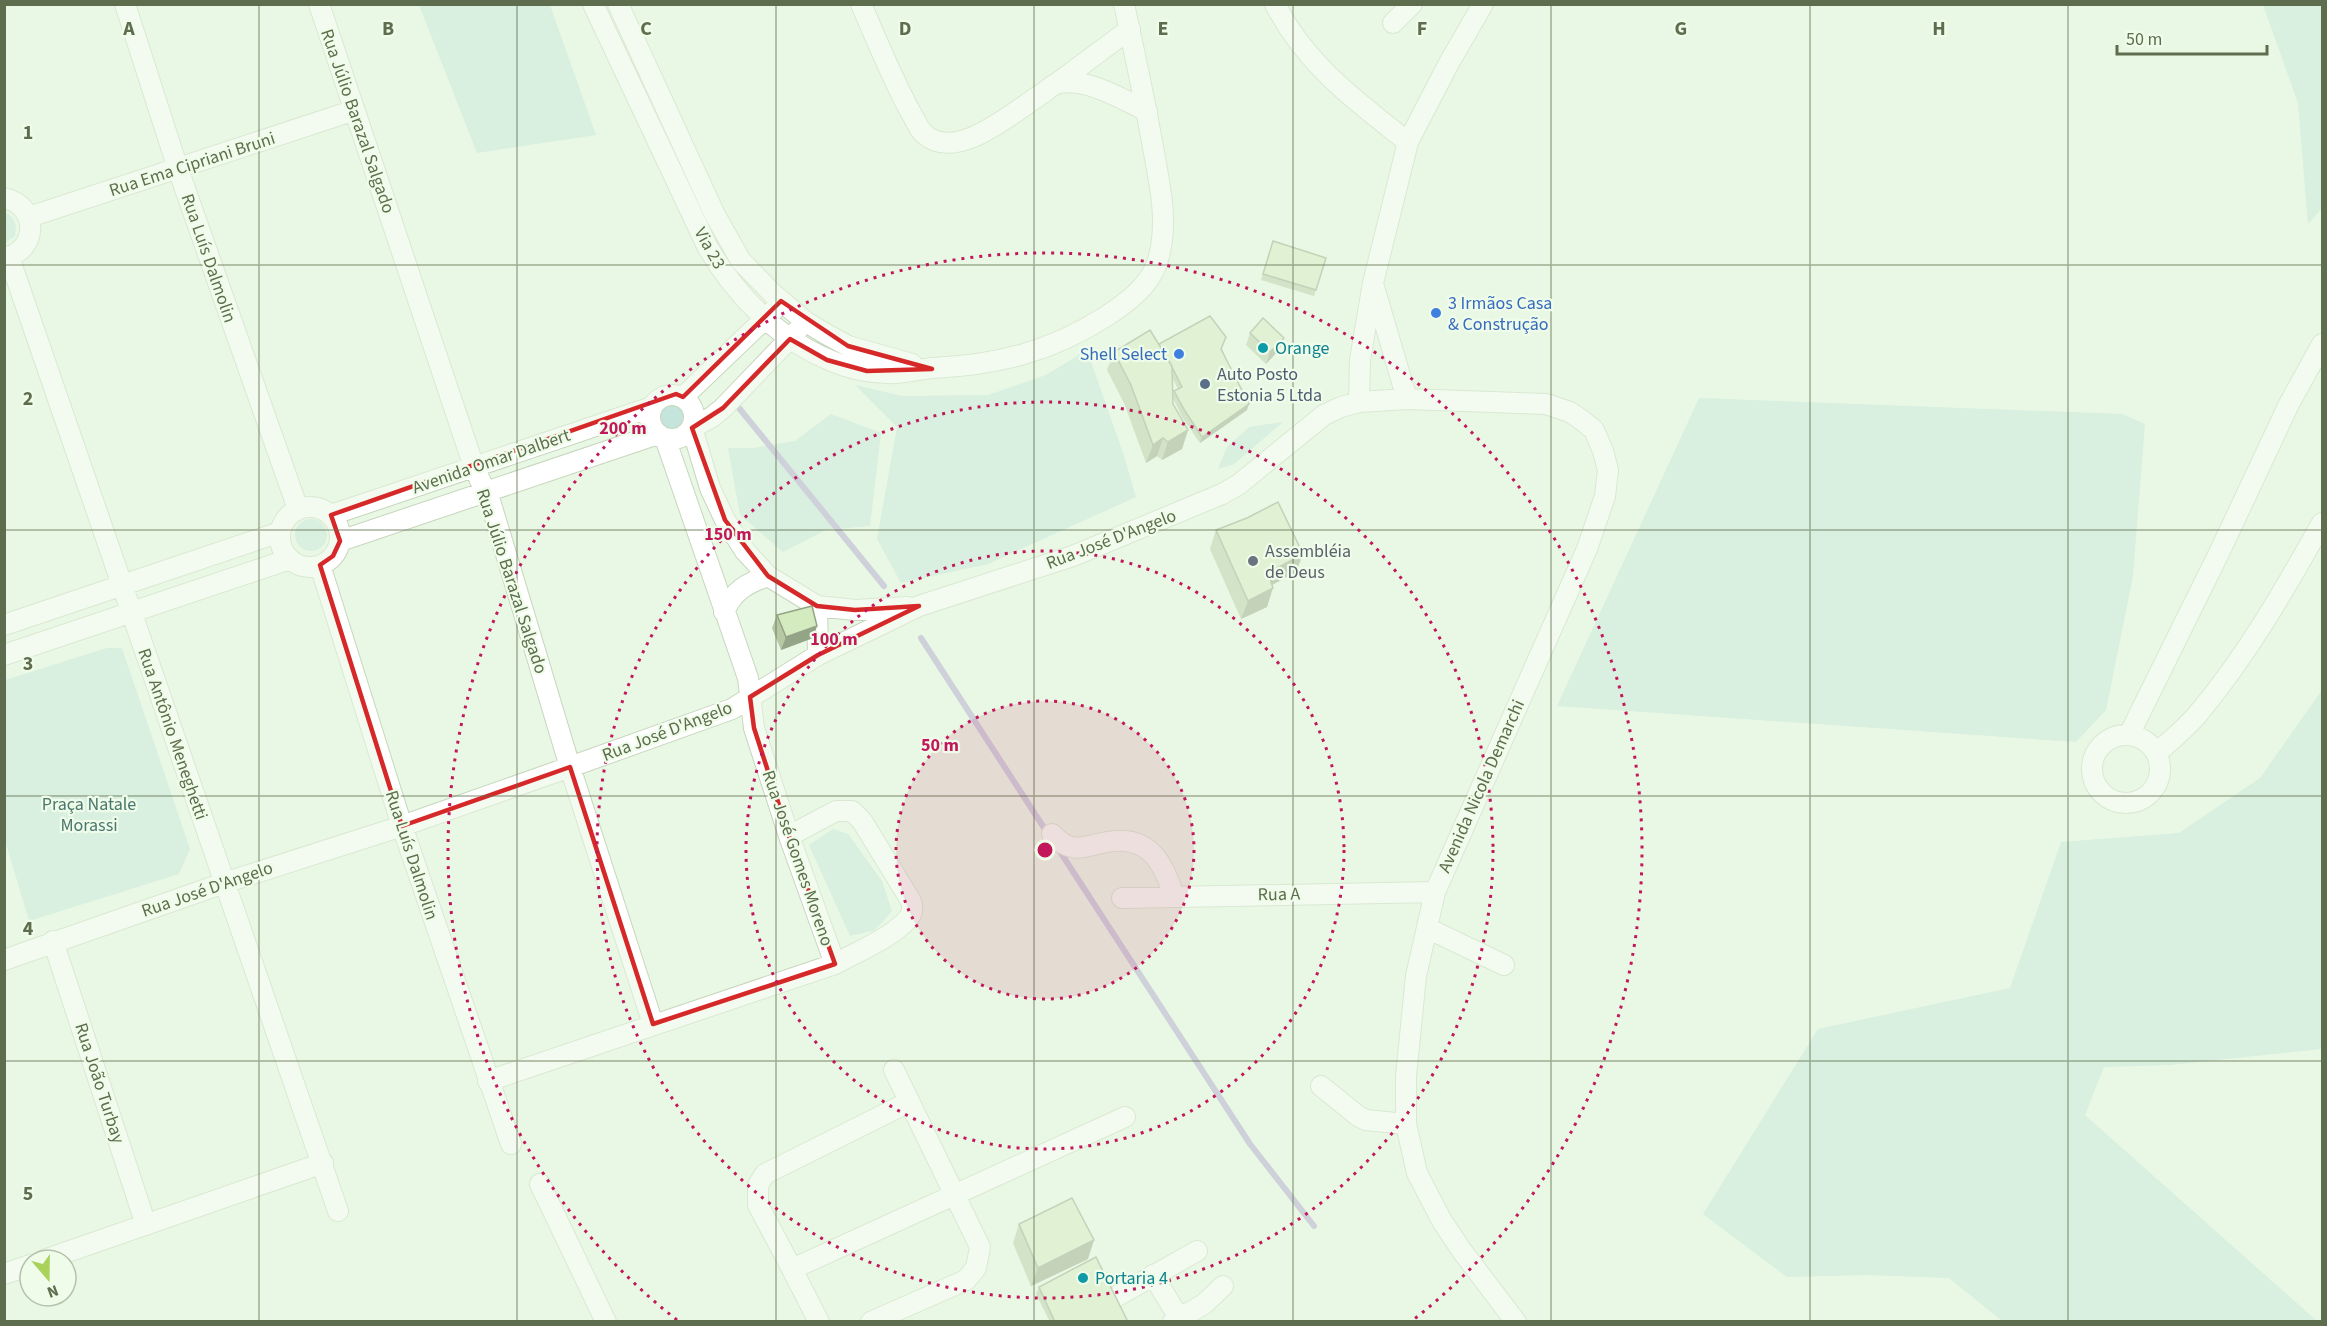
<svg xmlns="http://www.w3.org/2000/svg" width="2327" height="1326" viewBox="0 0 2327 1326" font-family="'Source Sans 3',sans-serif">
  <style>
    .green { fill: #c5e4db }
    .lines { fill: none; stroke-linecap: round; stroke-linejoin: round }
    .stream { stroke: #afa3cf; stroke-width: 6 }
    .minor-casing { stroke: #c7d6bc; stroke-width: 22 }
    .minor { stroke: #fff; stroke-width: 20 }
    .wall { fill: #b6c9a4; fill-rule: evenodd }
    .shaded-wall { fill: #94a486 }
    .building { fill: #d4eabf; stroke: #94a486; stroke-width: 1.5 }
    .marked { fill: none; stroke: #d62828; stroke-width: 4.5; stroke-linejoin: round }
    .grid { fill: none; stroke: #5e6d4d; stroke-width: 1.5; stroke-opacity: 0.55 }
    .ring { fill: none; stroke: #c2185b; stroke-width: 3; stroke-dasharray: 3 6 }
    .shop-dot { fill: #3f7fe0; stroke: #effce9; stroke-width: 2 }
    .culture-dot { fill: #0f9aa8; stroke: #effce9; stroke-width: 2 }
    .service-dot { fill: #5c6f8a; stroke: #effce9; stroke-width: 2 }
    .worship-dot { fill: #6b7280; stroke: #effce9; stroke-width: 2 }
    .labels { text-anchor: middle; stroke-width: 4.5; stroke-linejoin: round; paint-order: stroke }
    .street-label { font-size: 18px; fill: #5e6d4d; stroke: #effce9 }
    .shop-label { font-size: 18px; fill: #366cbe; stroke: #effce9; text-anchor: start }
    .culture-label { font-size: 18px; fill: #0d838f; stroke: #effce9; text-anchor: start }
    .service-label { font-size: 18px; fill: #4e5e75; stroke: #effce9; text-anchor: start }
    .worship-label { font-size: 18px; fill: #5b616d; stroke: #effce9; text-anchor: start }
    .park-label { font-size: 18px; fill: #4a776f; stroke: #effce9 }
    .grid-label { font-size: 20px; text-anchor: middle; font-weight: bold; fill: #5e6d4d; stroke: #effce9; stroke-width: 4.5; stroke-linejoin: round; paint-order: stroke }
    .centre { fill: #c2185b; stroke: #effce9; stroke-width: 3 }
    .ring-label { font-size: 18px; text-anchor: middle; font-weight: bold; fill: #c2185b; stroke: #effce9; stroke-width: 4.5; stroke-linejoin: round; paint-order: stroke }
  </style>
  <rect width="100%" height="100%" fill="#e9f8e4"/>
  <path class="green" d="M419,5H550L596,135L477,153Z
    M2263,5H2322V208L2308,224L2298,103Z
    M4,212C15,217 17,224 15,236L5,243Z
    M1087,350L1124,456L1136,497L988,564L901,583L877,539L897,427L855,385L902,396L988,395L1046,375Z
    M1699,398L2122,414L2145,424L2133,576L2106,710L2076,742L1557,706Z
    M655 416a16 16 0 1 1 32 0a16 16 0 1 1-32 0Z
    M831,414L881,433L870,526L826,530L783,552L740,515L728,448H753L795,441Z
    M1283,422L1234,464L1218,469L1227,447L1249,427Z
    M295 535a16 16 0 1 1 32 0a16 16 0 1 1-32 0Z
    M107,648H122L190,849L179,874L29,921L5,840V680Z
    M2322,690V1049L2170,1065L2104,1067L2085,1115L2317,1321H2002L1949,1278L1867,1275L1787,1277L1703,1214L1818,1029L2010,988L2061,842L2179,833L2260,778Z
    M833,829L848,834L882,881L892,911L875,930L850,936L809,845Z"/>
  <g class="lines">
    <path class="stream" d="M739,408L884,586
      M921,638L1048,834
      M1057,847L1250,1144L1314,1226"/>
    <g class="minor-casing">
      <path id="minor" d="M125,4L178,169L298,509
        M319,4L474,467L491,504L570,767L653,1024
        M593,4L707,246C734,293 776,337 827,359C848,369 874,374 897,373C909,372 921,369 933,368C997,365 1050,352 1105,317C1125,304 1149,287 1157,263C1170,224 1159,181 1152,142C1144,96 1134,50 1124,4
        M618,4L715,215L741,261L773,294L806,322L826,334L848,346L912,364
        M861,4C877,41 892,78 911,113C915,119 918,128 923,133C955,164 1012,113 1040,95C1045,92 1051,86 1056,84C1084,76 1122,99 1147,111
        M1275,4C1305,64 1357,102 1408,142
        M1393,23L1412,4
        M1056,84L1130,29
        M4,198C39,205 39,251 4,258
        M29,217L355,110
        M9,257L338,1211
        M1374,287L1407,399
        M650 417a22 22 0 1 1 44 0a22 22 0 1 1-44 0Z
        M683,397L774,310
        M1359,402L1360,360L1373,283L1408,142L1449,63L1483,4
        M692,428L710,488L725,520L745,551L768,576L817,606L855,610L908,607
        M692,428L712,417L723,408L797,331
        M280 537a30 30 0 1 1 60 0a30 30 0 1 1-60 0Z
        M331,515L652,407
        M340,541L658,434
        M320,565L402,826L511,1144
        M817,606L818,655
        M724,612C733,591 747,583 768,576
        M4,625L280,532
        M4,655L290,559
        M2092 769a34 34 0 1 1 68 0a34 34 0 1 1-68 0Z
        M2129,735L2219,553L2289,404L2322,344
        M2157,753C2170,741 2185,729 2197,715C2246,657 2285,589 2322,523
        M1052,834C1072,856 1083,846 1107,842C1149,834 1164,863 1174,897
        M789,836L836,811H852L862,821L911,901C913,907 913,913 908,919C891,938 857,952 835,964
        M1122,898L1435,892
        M1427,928L1504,965
        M53,941L146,1225
        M4,960L224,883L402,826L570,767L732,709L818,655L919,606L1073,556L1222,494L1238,485L1324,415L1341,407L1359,402L1407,399L1546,404L1570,412L1583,421L1594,430L1603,451L1608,470L1605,496L1587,549L1435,892L1416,976L1406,1076V1124L1417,1173L1442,1221L1462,1251L1516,1322
        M488,1081L835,964L789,836L754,728L748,678L665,438
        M1321,1086L1358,1116L1366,1120L1406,1124
        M540,1184L606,1322
        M44,1260L323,1163
        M792,1269L758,1205V1185L765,1174L909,1102
        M4,1274L30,1265
        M1153,1275L1179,1318
        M1112,1299L1197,1251
        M819,1322L792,1269L1125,1117
        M871,1322L966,1280L976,1268L980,1247L894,1070
        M1173,1322L1204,1304L1223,1286"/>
    </g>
    <use href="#minor" class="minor"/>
  </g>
  <path class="wall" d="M1273,241L1326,258L1314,296L1261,280Z
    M1250,333L1279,350L1266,364L1246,345Z
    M1159,344L1222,349L1247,410L1200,443L1182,417L1173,398V404L1188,430L1182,449L1162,460L1157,456L1146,463L1124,403L1107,370L1114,352ZM1172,377L1178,389L1174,391L1173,396Z
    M1216,530L1303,554L1296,572L1272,585L1267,607L1241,619L1210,549Z
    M777,615L817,626L813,638L781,650L772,628Z
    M1019,1224L1088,1259L1031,1286L1013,1243Z
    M1039,1287L1128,1322H1050L1036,1294Z"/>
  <path class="shaded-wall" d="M1284,338L1279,350L1266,364L1270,352Z
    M1249,404L1247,410L1200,443L1202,437Z
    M1188,430L1182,449L1162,460L1168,442Z
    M1163,438L1157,456L1146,463L1153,445Z
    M1303,554L1296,572L1261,591L1268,573Z
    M1273,588L1267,607L1241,619L1248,601Z
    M817,626L813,638L781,650L786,637Z
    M1094,1240L1088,1259L1031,1286L1038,1268Z"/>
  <path class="building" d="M1273,241L1326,258L1316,290L1263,274Z
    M1210,316L1226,337L1221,349L1249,404L1202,437L1185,411L1174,391L1182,387L1172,367L1159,344Z
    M1263,318L1284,338L1270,352L1250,333Z
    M1150,330L1172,366L1173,404L1188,430L1168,442L1163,438L1153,445L1131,385L1114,352Z
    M1278,502L1303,554L1268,573L1273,588L1248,601L1216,530L1247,518Z
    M812,606L817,626L786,637L777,615Z
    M1072,1198L1094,1240L1038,1268L1019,1224Z
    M1096,1257L1128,1322H1055L1039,1287Z"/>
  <path d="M0 0H2327V1326H0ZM781,301L848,346L932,369L867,371L827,360L790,339L723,408L692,428L725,520L768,576L817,606L855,610L919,606L818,655L750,697L754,728L789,836L835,964L653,1024L570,767L402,826L320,565L333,556L340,541L331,515L676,394L683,397Z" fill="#e9f8e4" fill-opacity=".55" fill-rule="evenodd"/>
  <path class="marked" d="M781,301L848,346L932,369L867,371L827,360L790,339L723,408L692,428L725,520L768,576L817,606L855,610L919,606L818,655L750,697L754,728L789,836L835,964L653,1024L570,767L402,826L320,565L333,556L340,541L331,515L676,394L683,397Z"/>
  <path class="grid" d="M259,4V1322M517,4V1322M776,4V1322M1034,4V1322M1293,4V1322M1551,4V1322M1810,4V1322M2068,4V1322M4,265H2322M4,530H2322M4,796H2322M4,1061H2322"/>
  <circle cx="1045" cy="850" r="149" fill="#c2185b" fill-opacity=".12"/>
  <g class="ring">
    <circle cx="1045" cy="850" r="149"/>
    <circle cx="1045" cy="850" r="299"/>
    <circle cx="1045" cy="850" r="448"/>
    <path d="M677 1320A597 597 0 1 1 1413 1320"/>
  </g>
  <g class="shop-dot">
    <circle cx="1436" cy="313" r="6"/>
    <circle cx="1179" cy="354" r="6"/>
  </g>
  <g class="culture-dot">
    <circle cx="1263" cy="348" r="6"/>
    <circle cx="1083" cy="1278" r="6"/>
  </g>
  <circle class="service-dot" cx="1205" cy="384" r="6"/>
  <circle class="worship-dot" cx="1253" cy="561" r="6"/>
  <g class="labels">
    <g class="street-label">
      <text transform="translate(358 121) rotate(71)" y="6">Rua Júlio Barazal Salgado</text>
      <text transform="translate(192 164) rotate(-18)" y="6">Rua Ema Cipriani Bruni</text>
      <text transform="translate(710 248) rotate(61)" y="6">Via 23</text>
      <text transform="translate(209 258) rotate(71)" y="6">Rua Luís Dalmolin</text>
      <text transform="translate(491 461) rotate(-19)" y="6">Avenida Omar Dalbert</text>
      <text transform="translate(1111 539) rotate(-21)" y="6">Rua José D'Angelo</text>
      <text transform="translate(512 581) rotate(72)" y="6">Rua Júlio Barazal Salgado</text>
      <text transform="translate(667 731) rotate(-21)" y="6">Rua José D'Angelo</text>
      <text transform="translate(173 734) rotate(71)" y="6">Rua Antônio Meneghetti</text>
      <text transform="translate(1481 786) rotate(-66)" y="6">Avenida Nicola Demarchi</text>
      <text transform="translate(412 855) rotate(72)" y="6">Rua Luís Dalmolin</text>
      <text transform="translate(798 858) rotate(71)" y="6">Rua José Gomes Moreno</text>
      <text transform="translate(207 889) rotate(-19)" y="6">Rua José D'Angelo</text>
      <text transform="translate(1279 894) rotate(-1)" y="6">Rua A</text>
      <text transform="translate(100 1083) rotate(72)" y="6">Rua João Turbay</text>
    </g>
    <g class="shop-label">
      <text x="1448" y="309">3 Irmãos Casa<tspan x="1448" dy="21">&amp; Construção</tspan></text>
      <text x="1167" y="360" text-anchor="end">Shell Select</text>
    </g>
    <g class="culture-label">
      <text x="1275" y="354">Orange</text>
      <text x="1095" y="1284">Portaria 4</text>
    </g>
    <g class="service-label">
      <text x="1217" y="380">Auto Posto<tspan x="1217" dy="21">Estonia 5 Ltda</tspan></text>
    </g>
    <g class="worship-label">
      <text x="1265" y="557">Assembléia<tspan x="1265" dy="21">de Deus</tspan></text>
    </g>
    <g class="park-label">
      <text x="89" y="810">Praça Natale<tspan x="89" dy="21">Morassi</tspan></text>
    </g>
  </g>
  <g class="grid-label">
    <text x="129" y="35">A</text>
    <text x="388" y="35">B</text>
    <text x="646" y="35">C</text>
    <text x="905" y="35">D</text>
    <text x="1163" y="35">E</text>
    <text x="1422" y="35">F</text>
    <text x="1681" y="35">G</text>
    <text x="1939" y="35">H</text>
    <text x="28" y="139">1</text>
    <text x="28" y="405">2</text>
    <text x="28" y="670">3</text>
    <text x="28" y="935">4</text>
    <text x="28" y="1200">5</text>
  </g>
  <circle cx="1045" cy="850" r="9" class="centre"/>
  <g class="ring-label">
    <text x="623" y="434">200 m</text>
    <text x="728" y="540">150 m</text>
    <text x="834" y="645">100 m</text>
    <text x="940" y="751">50 m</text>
  </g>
  <rect width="2327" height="1326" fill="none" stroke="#5e6d4d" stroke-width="12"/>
  <g transform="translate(48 1278) rotate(160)"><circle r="28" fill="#effce9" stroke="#b5c3ab" stroke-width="1.5"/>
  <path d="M0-4.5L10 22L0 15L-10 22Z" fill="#a9d25a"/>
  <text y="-9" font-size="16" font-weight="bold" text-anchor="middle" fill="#5e6d4d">N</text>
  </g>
  <path d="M2117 45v9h150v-9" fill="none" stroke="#5e6d4d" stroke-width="3"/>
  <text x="2126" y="45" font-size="18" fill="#5e6d4d" stroke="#effce9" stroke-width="4.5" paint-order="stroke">50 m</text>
</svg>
